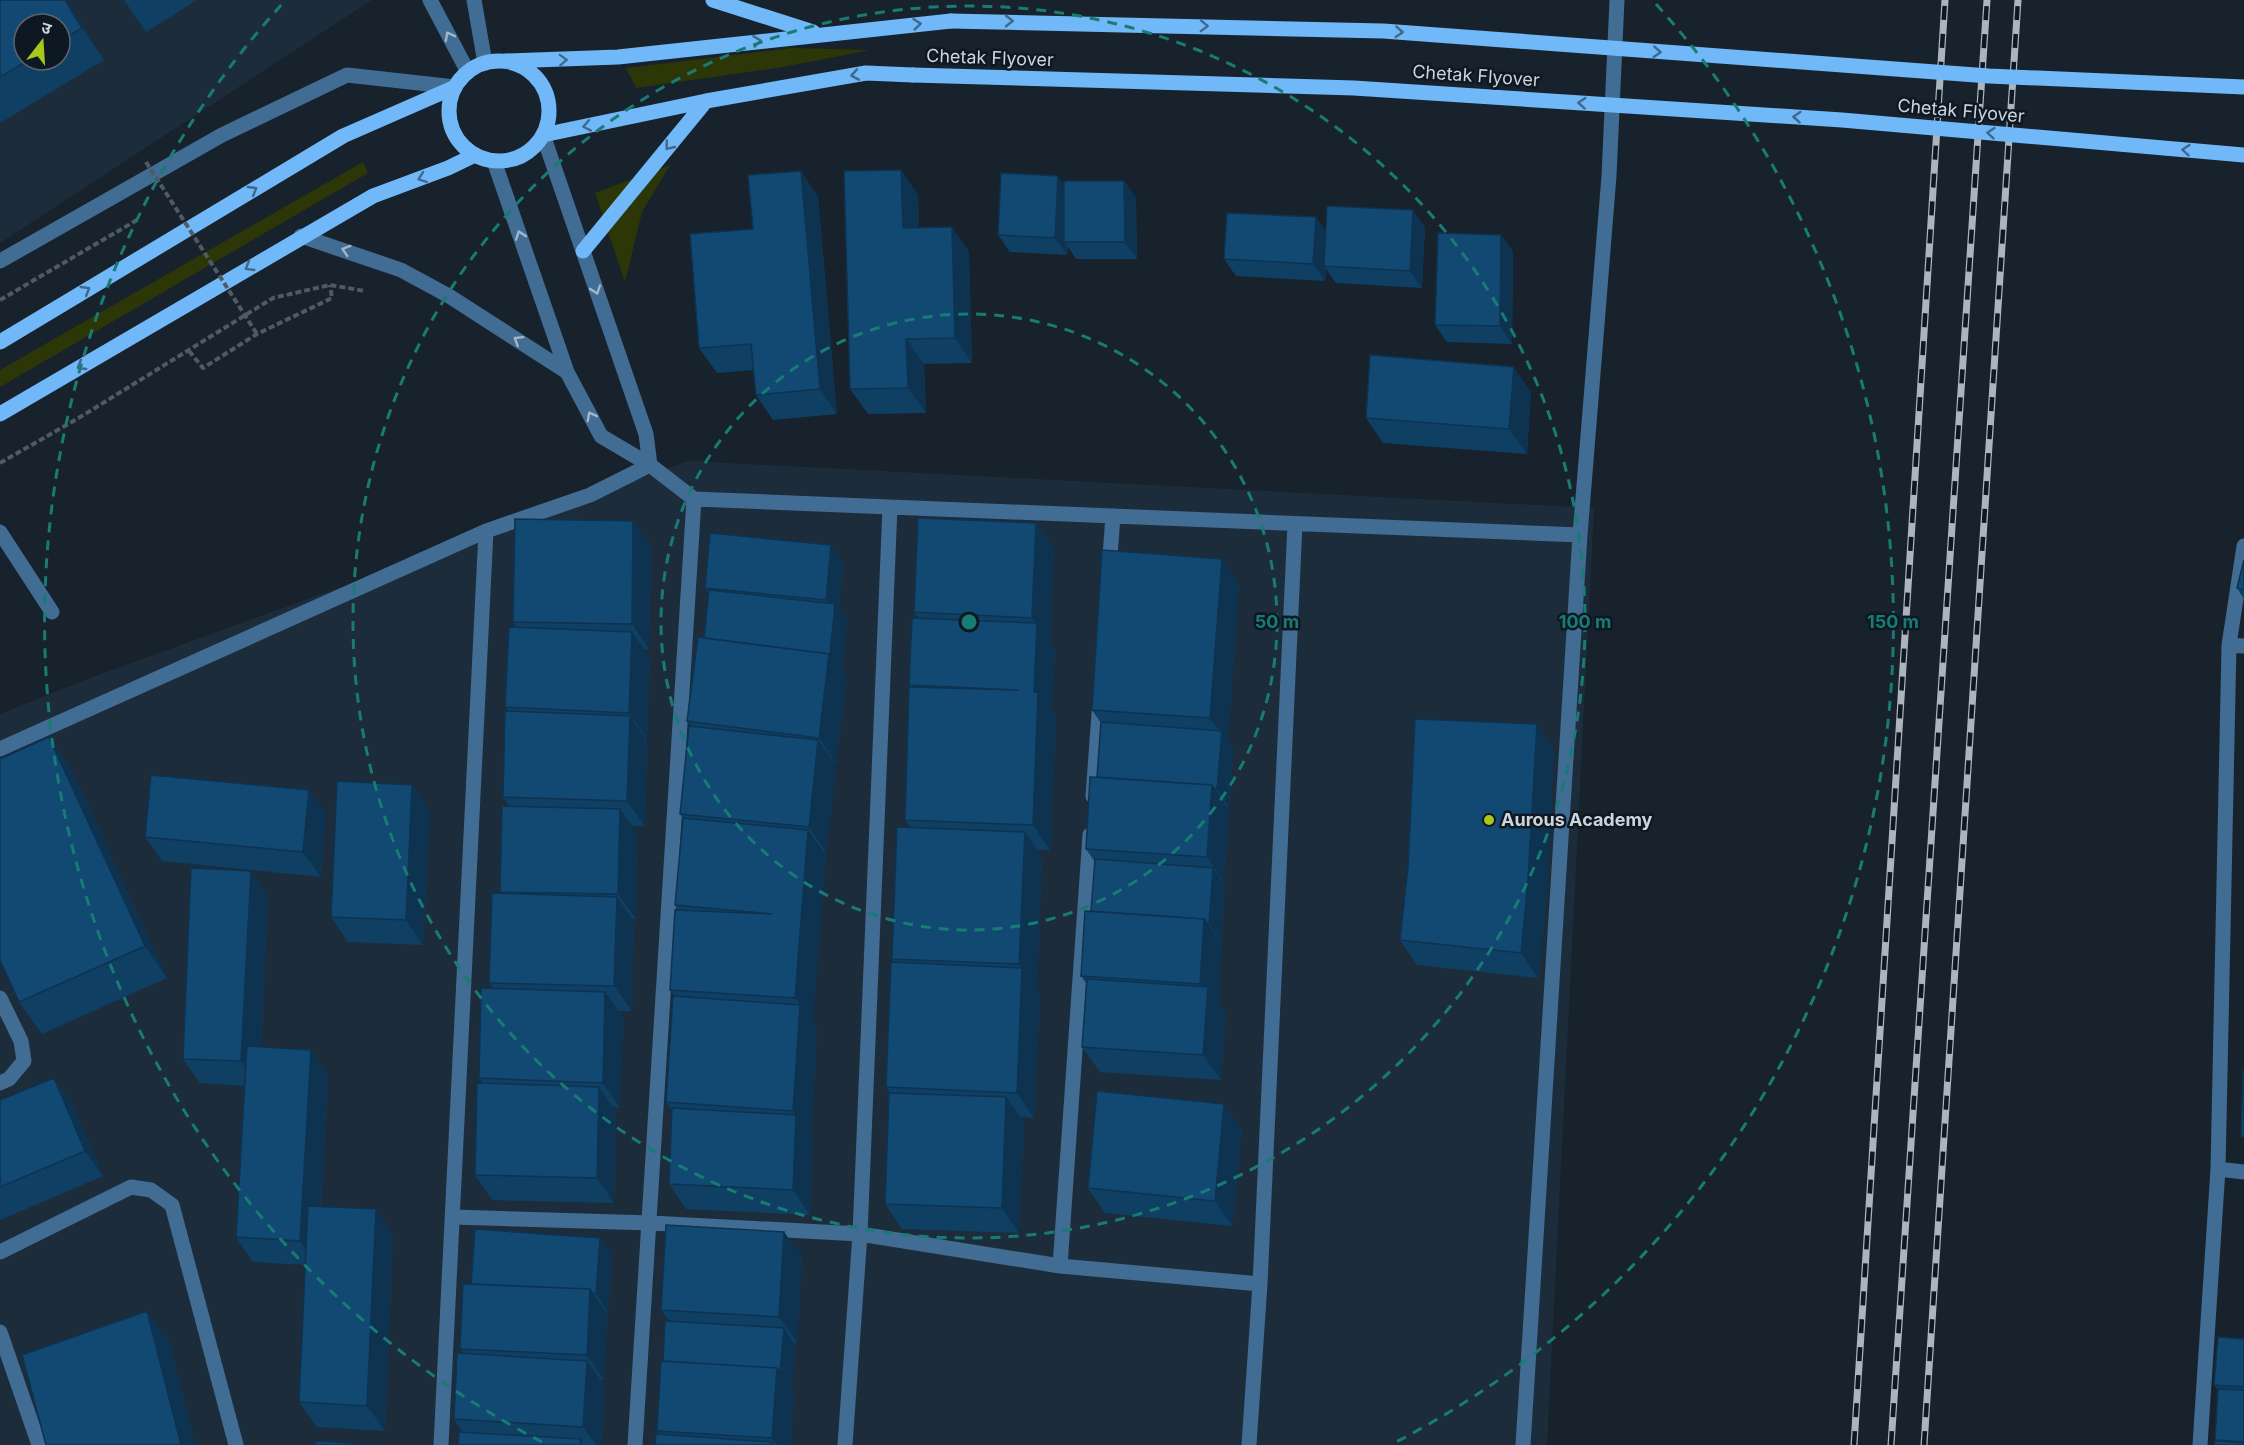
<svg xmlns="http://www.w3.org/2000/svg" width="2244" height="1445" viewBox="0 0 2244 1445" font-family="Inter,'Noto Sans Devanagari',sans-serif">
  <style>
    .built { fill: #1d2c3a; fill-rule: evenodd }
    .green { fill: #2d3607 }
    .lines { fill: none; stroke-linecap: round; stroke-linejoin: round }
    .path { stroke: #505a63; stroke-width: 4; stroke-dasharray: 6 3; stroke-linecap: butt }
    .minor { stroke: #416c93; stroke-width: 15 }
    .major { stroke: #70b8f8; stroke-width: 15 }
    .rail-casing { stroke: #acb4bc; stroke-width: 7 }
    .rail { stroke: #0e1822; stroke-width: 4.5; stroke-dasharray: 14; stroke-linecap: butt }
    .path-bridge { stroke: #505a63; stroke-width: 4; stroke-dasharray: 6 3; stroke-linecap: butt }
    .major-bridge { stroke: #70b8f8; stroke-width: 15 }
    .wall { fill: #0f3f63; fill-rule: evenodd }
    .shaded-wall { fill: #0d3350 }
    .building { fill: #124973; stroke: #0d3350; stroke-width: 1.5 }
    .oneway { stroke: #3f688d }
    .oneway2 { stroke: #a3b6c6 }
    .ring { fill: none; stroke: #187b74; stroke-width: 3; stroke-dasharray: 10 8 }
    .poi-dot { fill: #a9c71a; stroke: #0e1822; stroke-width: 2 }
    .labels { text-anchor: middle; stroke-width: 5; stroke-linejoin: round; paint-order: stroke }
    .street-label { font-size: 18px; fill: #cdd5dc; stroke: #0e1822 }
    .poi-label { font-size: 18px; font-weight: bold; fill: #cdd5dc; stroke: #0e1822; text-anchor: start }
    .centre { fill: #187b74; stroke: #0e1822; stroke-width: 3 }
    .ring-label { font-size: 18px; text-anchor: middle; font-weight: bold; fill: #187b74; stroke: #0e1822; stroke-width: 5; stroke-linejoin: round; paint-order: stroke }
  </style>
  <rect width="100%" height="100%" fill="#17222c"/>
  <path class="built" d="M0,0H372L0,243ZM24,24H60V60H24Z
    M688,461L1594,508L1547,1445H0V714L90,678Z"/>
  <path class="green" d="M793,48L870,50L783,67L636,88L626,68Z
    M363,162L368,173L0,387V370Z
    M670,165L642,212L625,282L595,193Z"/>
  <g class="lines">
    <path class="path" d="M0,300L137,220
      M189,351L203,368L257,334L332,298L330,285
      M0,463L77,419L273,298L330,285L365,291"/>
    <path class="minor" d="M430,0L468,72
      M474,0L485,63
      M543,135L646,434L650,465
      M494,161L567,372L601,436L650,465L694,499L890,507L860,1234L845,1445
      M301,236L401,270L449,296L567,372
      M0,261L222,135L347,75L455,87
      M890,507L1580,535
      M0,532L52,612
      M1109,569L1113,516
      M2229,645L2244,646
      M0,749L486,531L590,495L650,465
      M1093,796L1100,700
      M0,998L21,1041L24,1061L9,1079L0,1083
      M2218,1169L2244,1172
      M453,1217L651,1223L860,1234L1060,1266L1260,1284
      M0,1252L131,1187L151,1190L172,1205L236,1445
      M1060,1266L1090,835
      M0,1332L39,1445
      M441,1445L486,531
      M635,1445L694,499
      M1249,1445L1260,1284L1295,524
      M1523,1445L1580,535L1609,176L1617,0
      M2200,1445L2218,1169L2229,645L2244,546"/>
    <path class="major" d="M713,0L813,32
      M505,61L618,57L951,21
      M449 111a50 50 0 1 1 100 0a50 50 0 1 1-100 0Z
      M543,135L706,101L866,73L913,75
      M583,251L706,101
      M0,342L343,136L455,87
      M0,414L373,196L448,168L475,155"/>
    <g class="rail-casing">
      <path id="rail" d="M1854,1445L1945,0
        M1891,1445L1987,0
        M1924,1445L2018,0"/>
    </g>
    <use href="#rail" class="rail"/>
    <path class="path-bridge" d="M146,162L257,334"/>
    <path class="major-bridge" d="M951,21L1383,31L1989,76L2244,87
      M913,75L1354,88L1842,120L2244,155"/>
  </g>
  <path class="wall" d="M0,0H67L104,60L0,123ZM60,24V60H24Z
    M124,0H197L146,32Z
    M901,170L918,195L919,228L952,227L969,252L972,363L924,364L926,413L868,414L850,389Z
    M1124,181L1136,198L1137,259H1076L1068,247L1067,255L1010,252L998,235L1064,185Z
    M818,196L837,414L773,420L756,395L753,370L717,373L699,348L753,229Z
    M1425,227L1422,288L1336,283L1326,269L1325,281L1236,276L1224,259L1326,232Z
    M1501,235L1513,252L1512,344L1447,342L1435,325Z
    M1531,392L1527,454L1383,443L1366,418Z
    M633,521L651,546L649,649H645L650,657L647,738H645L647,741L645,826H631L637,834L636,919H632L634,922L632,1011H618L623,1017L620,1108L613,1107L616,1112L614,1203L492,1200L475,1175L483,1083L479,1078L493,988L489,983L501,893L500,892L509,806L503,797L508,711L505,707L516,627L513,622Z
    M1036,523L1054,548L1050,641L1055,648L1052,711L1056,717L1050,850H1037L1042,857L1037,989L1040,993L1034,1118L1021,1117L1024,1122L1019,1233L902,1229L885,1204L890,1093L886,1087L894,962L892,959L910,827L905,820L910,687L909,685L918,618L914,612Z
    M2244,560V599L2237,588Z
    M843,562L839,608L847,621L842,672L847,679L836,763H834L836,765L826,852H824L826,855L812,1022L817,1030L811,1136L813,1140L810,1215L686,1209L669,1184L672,1111L666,1102L675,996L670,990L678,910L675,905L683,818L680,814L691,726L687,721L704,638L709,593L705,588Z
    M1239,583L1228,740L1234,748L1229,807L1227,806L1229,810L1224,882H1223L1225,885L1221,941H1220L1222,944L1218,1001L1226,1012L1221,1080L1100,1072L1082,1047L1086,983L1081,976L1091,911L1095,862L1086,849L1097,777L1101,723L1092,710Z
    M49,737L71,769L167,978L42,1034L19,1002Z
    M1554,749L1546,905L1538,978L1417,965L1400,940Z
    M309,790L326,815L321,877L162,861L145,837Z
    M430,810L423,945L348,942L331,917Z
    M268,896L261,1047L311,1050L328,1075L321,1207L376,1209L393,1234L385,1431L317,1427L299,1402L306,1265L253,1262L236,1237L244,1086L200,1083L183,1059Z
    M54,1078L72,1103L103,1176L0,1220V1100Z
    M1224,1104L1242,1129L1232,1226L1105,1213L1088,1188Z
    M784,1232L802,1257L797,1342H794L795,1345L792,1391L794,1393L791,1445H655L660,1434L657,1431L663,1361L669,1321L661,1310Z
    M600,1238L612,1255L608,1312L605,1311L607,1314L604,1380L600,1379L605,1386L601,1445H458L463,1433L454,1419L464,1353L460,1349L471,1284Z
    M2244,1339V1445L2216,1441L2215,1440L2218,1390L2214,1385Z"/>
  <path class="shaded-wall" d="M65,0H67L104,60L82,28Z
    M901,170L918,195L920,253L903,228Z
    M801,171L818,196L837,414L820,389Z
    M1058,176L1070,193L1064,242L1068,247L1067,255L1055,238Z
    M1124,181L1136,198L1137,259L1125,242Z
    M1413,210L1425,227L1422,288L1410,271Z
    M1316,217L1328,234L1324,266L1326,269L1325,281L1313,264Z
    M952,227L969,252L972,363L955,338Z
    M1501,235L1513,252L1512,344L1500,326Z
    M906,339L924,364L926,413L908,388Z
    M1514,367L1531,392L1527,454L1509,429Z
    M633,521L651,546L649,649L632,624Z
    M1036,523L1054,548L1050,641L1055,648L1052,711L1056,717L1050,850L1033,825L1034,692L1037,624L1032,618Z
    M831,545L843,562L839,608L847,621L842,672L847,679L836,763L819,738L834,612L826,600Z
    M1222,559L1239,583L1228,740L1234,748L1229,807L1217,789L1222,734L1210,718Z
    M632,632L650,657L647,738L629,713Z
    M630,716L647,741L645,826L627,801Z
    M1537,724L1554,749L1546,905L1538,978L1521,953Z
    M49,737L71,769L167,978L145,946Z
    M818,740L836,765L826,852L809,827Z
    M412,785L430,810L423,945L406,920Z
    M1212,785L1229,810L1224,882L1207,857Z
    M309,790L326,815L321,877L303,852Z
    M620,809L637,834L636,919L618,894Z
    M808,830L826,855L813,1023L795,998Z
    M1025,832L1042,857L1037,989L1040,993L1034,1118L1017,1093L1022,968L1019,964Z
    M1213,868L1225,885L1221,941L1209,924Z
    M251,871L268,896L259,1086L241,1061Z
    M617,897L634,922L632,1011L614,986Z
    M1204,919L1222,944L1218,1001L1226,1012L1221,1080L1203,1055L1207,995L1200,984Z
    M605,992L623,1017L620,1108L603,1083Z
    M800,1005L817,1030L811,1136L813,1140L810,1215L793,1190L796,1115L793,1111Z
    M311,1050L328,1075L317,1266L300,1241Z
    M54,1078L72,1103L103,1176L85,1151Z
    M599,1087L616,1112L614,1203L597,1178Z
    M1006,1097L1024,1122L1019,1233L1002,1208Z
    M1224,1104L1242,1129L1232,1226L1215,1201Z
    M376,1209L393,1234L385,1431L367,1406Z
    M784,1232L802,1257L797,1342L779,1317Z
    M600,1238L612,1255L608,1312L596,1294Z
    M590,1289L607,1314L604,1380L587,1355Z
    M147,1311L170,1342L196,1445H181Z
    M784,1328L795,1345L792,1391L794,1393L791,1445H777L772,1438L777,1368Z
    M587,1361L605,1386L601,1445H596L583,1427Z"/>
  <path class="building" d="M0,0H65L82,28L60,41V24H24V60H29L0,77Z
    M901,170L903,228L952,227L955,338L906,339L908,388L850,389L844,171Z
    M801,171L820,389L756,395L751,344L699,348L690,234L753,229L748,175Z
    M1001,173L1058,176L1055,238L998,235Z
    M1064,181H1124L1125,242H1064Z
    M1327,206L1413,210L1410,271L1324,266Z
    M1227,213L1316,217L1313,264L1224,259Z
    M1438,233L1501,235L1500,326L1435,325Z
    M1370,355L1514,367L1509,429L1366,418Z
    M918,518L1036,523L1032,618L914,612Z
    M515,519L633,521L632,624L513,622Z
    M710,533L831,545L826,600L705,588Z
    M1102,550L1222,559L1210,718L1092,710Z
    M2244,560V590L2237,588Z
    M709,590L835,604L830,655L829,654L704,638Z
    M912,618L1037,623L1034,692H1038L1033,825L905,820L909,687L1019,690L909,685Z
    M509,627L632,632L629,713L505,707Z
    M698,637L829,654L819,738L687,721Z
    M505,711L630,716L627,801L503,797Z
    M1415,719L1537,724L1528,880L1521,953L1400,940L1408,867Z
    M1101,722L1222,731L1217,789H1215L1212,785L1097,777Z
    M689,726L818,740L809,827L680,814Z
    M49,737L145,946L19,1002L0,960V759Z
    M151,775L309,790L303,852L145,837Z
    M1090,777L1212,785L1207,857L1086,849Z
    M337,781L412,785L406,920L331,917Z
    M502,806L620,809L618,894L500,892Z
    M683,818L808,830L795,998L670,990L675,910L772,914L675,905Z
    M897,827L1025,832L1019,964L892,959Z
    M1095,859L1213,868L1209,924H1208L1204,919L1091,911Z
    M191,868L251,871L241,1061L183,1059Z
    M492,893L617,897L614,986L489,983Z
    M1085,911L1204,919L1200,984L1081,976Z
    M891,962L1022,968L1017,1093L886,1087Z
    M1087,979L1208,987L1203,1055L1082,1047Z
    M481,988L605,992L603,1083L479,1078Z
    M673,996L800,1005L793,1111L666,1102Z
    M247,1046L311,1050L300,1241L236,1237Z
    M2243,1071H2244V1137H2241Z
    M54,1078L85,1151L0,1187V1100Z
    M477,1083L599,1087L597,1178L475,1175Z
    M1097,1091L1224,1104L1215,1201L1088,1188Z
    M889,1093L1006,1097L1002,1208L885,1204Z
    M672,1108L796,1115L793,1190L669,1184Z
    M308,1206L376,1209L367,1406L299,1402Z
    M666,1225L784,1232L779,1317L661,1310Z
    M475,1229L600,1238L596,1294H593L590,1289L471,1284Z
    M463,1284L590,1289L587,1355L460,1349Z
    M147,1311L181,1445H46L22,1355Z
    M665,1321L784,1328L780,1373L777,1368L663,1361Z
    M2218,1337L2244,1339V1387L2214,1385Z
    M457,1353L587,1361L583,1427L454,1419Z
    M661,1361L777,1368L772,1438L657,1431Z
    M2218,1389L2244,1390V1442L2215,1440Z
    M459,1432L581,1439L580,1445H458Z
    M656,1434L772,1442V1445H655Z
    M316,1441L384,1445H315Z
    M2215,1441L2244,1443V1445H2214Z"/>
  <defs><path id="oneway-chevron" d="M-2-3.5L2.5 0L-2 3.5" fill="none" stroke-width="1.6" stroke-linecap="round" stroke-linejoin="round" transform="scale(1.5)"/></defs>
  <g class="oneway">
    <use href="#oneway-chevron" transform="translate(1009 21)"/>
    <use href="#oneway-chevron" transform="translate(917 24) rotate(-6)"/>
    <use href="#oneway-chevron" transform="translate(1204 26) rotate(2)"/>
    <use href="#oneway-chevron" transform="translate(1399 32) rotate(4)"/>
    <use href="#oneway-chevron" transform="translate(757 41) rotate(-7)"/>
    <use href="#oneway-chevron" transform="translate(1657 52) rotate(4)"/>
    <use href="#oneway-chevron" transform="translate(563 60) rotate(-2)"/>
    <use href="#oneway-chevron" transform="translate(855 75) rotate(170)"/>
    <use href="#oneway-chevron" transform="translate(1582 103) rotate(-176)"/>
    <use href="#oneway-chevron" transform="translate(1797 117) rotate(-176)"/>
    <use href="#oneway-chevron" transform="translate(587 126) rotate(169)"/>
    <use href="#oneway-chevron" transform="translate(1991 133) rotate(-175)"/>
    <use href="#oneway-chevron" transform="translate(669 146) rotate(129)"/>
    <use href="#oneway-chevron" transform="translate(2186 150) rotate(-175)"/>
    <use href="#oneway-chevron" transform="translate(422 178) rotate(160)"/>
    <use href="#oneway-chevron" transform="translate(253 190) rotate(-31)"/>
    <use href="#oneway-chevron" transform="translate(249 267) rotate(149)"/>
    <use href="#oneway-chevron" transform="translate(86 290) rotate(-31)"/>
    <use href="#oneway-chevron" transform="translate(81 366) rotate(149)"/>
  </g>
  <g class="oneway2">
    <use href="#oneway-chevron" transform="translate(449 36) rotate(-118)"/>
    <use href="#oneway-chevron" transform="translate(520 235) rotate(-109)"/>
    <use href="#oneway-chevron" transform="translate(346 250) rotate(-162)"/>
    <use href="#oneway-chevron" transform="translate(596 290) rotate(71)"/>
    <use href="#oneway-chevron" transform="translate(518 340) rotate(-148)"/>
    <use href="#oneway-chevron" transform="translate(591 416) rotate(-118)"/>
  </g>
  <g class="ring">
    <circle cx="969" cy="622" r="308"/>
    <circle cx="969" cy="622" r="616"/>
    <path d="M542 1442A924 924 0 0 1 282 4M1656 4A924 924 0 0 1 1396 1442"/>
  </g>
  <circle class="poi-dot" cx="1489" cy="820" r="6"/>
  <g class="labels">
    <g class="street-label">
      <text transform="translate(990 58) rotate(2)" y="6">Chetak Flyover</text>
      <text transform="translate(1476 76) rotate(4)" y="6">Chetak Flyover</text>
      <text transform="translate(1961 111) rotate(5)" y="6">Chetak Flyover</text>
    </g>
    <g class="poi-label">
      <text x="1501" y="826">Aurous Academy</text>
    </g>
  </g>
  <circle cx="969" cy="622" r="9" class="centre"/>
  <g class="ring-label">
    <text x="1277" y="628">50 m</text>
    <text x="1585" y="628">100 m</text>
    <text x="1893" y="628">150 m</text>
  </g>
  <g transform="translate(42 42) rotate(17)"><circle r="28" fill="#0e1822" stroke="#5a646c" stroke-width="1.5"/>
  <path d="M0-4.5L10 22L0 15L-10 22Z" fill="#a9c71a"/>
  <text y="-9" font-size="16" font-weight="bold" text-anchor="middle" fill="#cdd5dc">उ</text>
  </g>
</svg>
